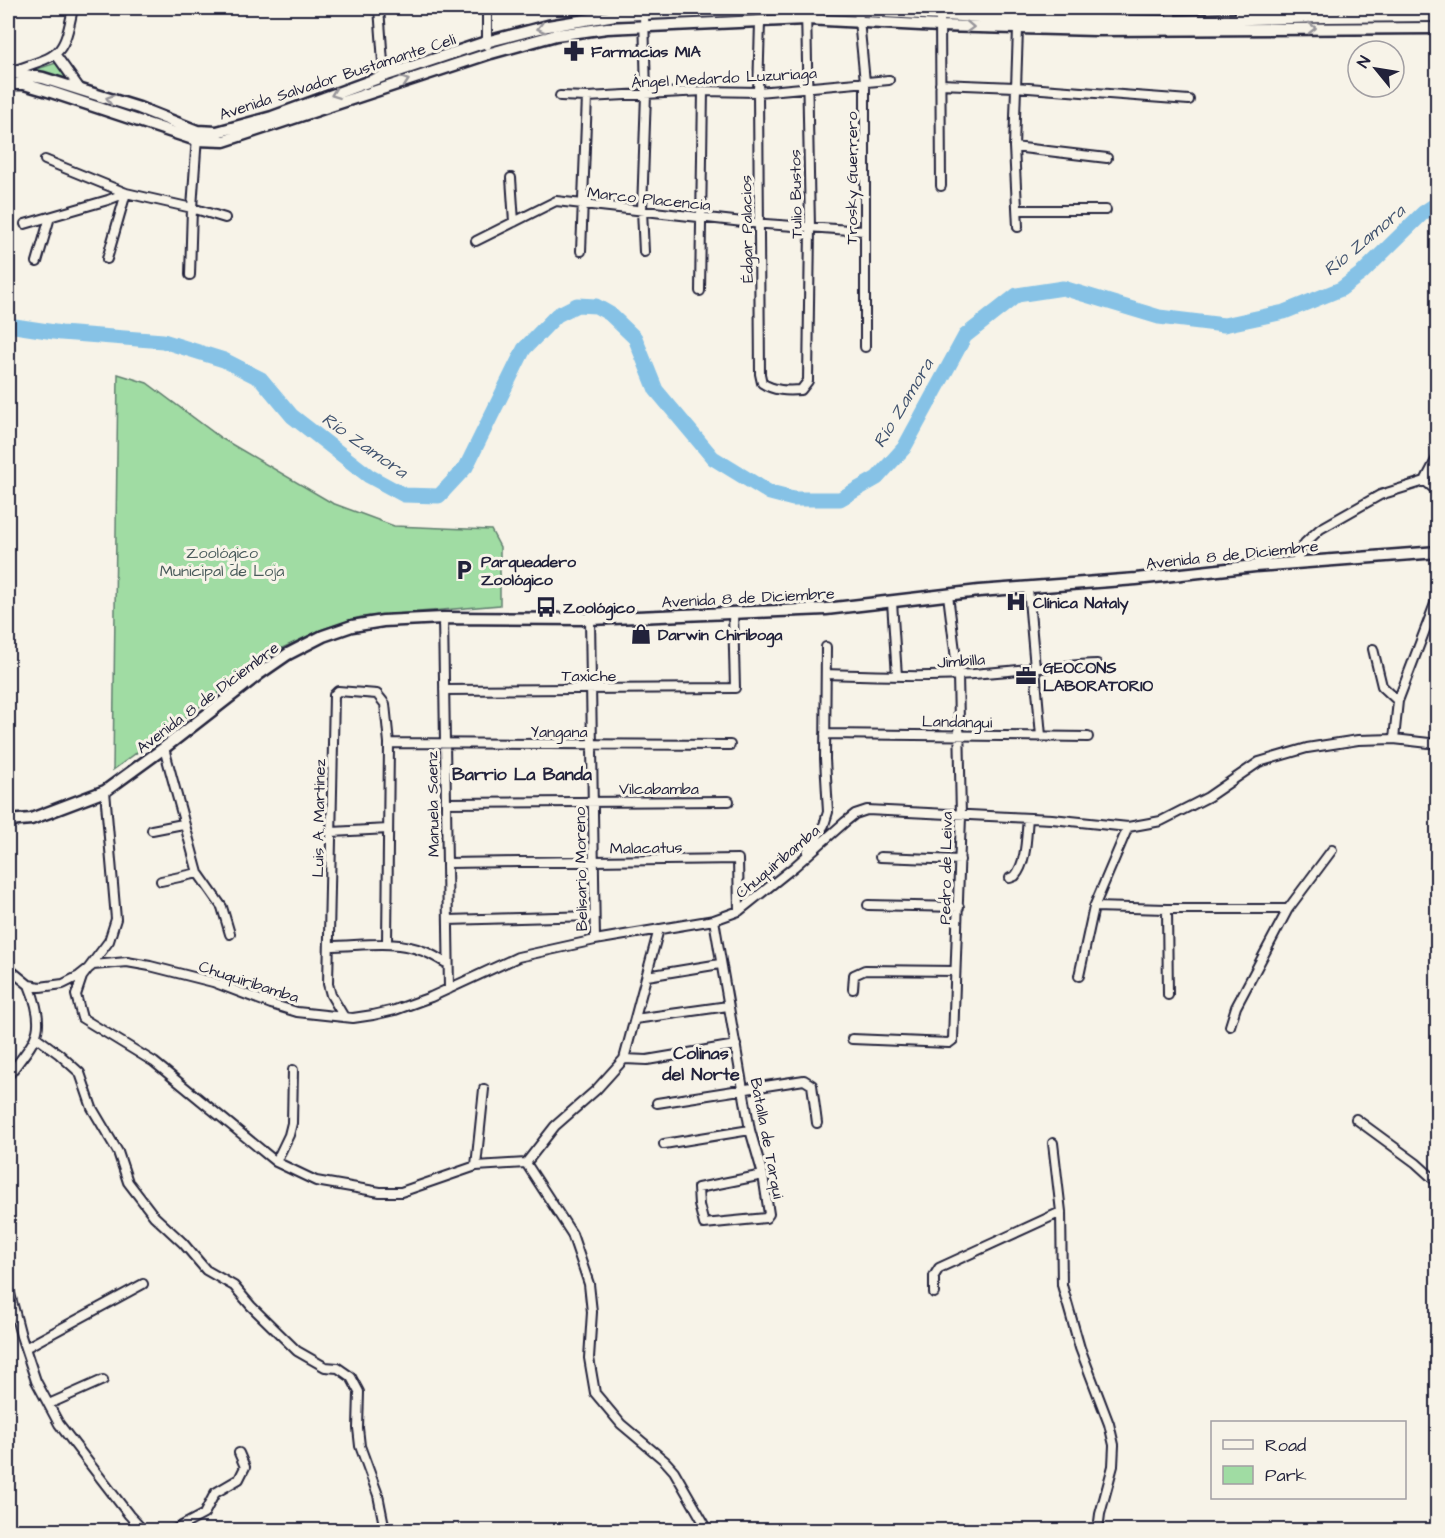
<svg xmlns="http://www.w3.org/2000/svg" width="1445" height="1538" viewBox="0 0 1445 1538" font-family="'Architects Daughter',sans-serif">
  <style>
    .green { fill: #a0dca3; stroke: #617f6f; stroke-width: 1.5 }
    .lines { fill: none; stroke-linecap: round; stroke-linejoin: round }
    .river { stroke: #86c2e6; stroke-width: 15 }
    .street-casing { stroke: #22223b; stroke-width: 12 }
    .secondary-casing { stroke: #22223b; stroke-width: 15 }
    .street { stroke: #f7f3e8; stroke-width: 8 }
    .secondary { stroke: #f7f3e8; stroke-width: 10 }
    .oneway { stroke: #97959a }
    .labels { text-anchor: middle; stroke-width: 6; stroke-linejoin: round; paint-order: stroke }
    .poi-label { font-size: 16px; font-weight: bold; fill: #22223b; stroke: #f7f3e8; text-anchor: start }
    .street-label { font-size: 16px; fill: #22223b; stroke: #f7f3e8 }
    .park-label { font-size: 16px; fill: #485a5a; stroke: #f7f3e8 }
    .water-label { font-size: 18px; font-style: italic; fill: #40526e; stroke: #f7f3e8 }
    .neighbourhood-label { font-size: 18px; font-weight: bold; fill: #22223b; stroke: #f7f3e8 }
  </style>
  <rect width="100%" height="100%" fill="#f7f3e8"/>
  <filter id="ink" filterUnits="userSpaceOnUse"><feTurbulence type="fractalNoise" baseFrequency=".0167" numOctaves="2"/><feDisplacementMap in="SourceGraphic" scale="12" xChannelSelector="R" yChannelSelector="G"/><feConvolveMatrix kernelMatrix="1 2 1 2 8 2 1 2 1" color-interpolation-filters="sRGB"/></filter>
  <g filter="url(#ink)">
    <path class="green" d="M56,63L76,86L51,75L31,71Z
      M118,374L147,383L221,438L332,503L394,526L491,530L500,547V605L361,617L323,629L276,651L113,770Z"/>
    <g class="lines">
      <path class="river" d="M8,325L61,333L163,341L224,360L261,379L292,416L369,476L404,495L439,496L466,467L524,349L557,315L577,305L596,306L610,314L635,338L656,390L713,458L770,493L793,499H840L877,478L904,448L965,336L1017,295L1063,288L1159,317L1224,325L1284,312L1341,289L1362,273L1423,213L1438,203"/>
      <g class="street-casing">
        <path id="street" d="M367,8L379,10
          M379,8L384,76
          M1240,8V24
          M858,10L865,82V347
          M644,14L646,94L642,210L644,252
          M940,14L941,186
          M984,17V8
          M1311,17V8
          M1171,21V8
          M760,22L758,92L760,374L762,383C774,391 787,391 801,390L808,381L810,228L806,8
          M487,45V8
          M56,55L81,90
          M13,71C60,54 63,59 73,8
          M940,84L1015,87L1189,100
          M560,96L587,97L703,91L758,92L889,80
          M1014,147L1107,158
          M45,160L126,193
          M511,178L514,222
          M1018,210H1106
          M25,224L108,200L126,193
          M1018,227L1014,147L1018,29
          M476,241L556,201L752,223L864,231
          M581,251L587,97
          M107,259L126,193L192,208L197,136
          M37,262L50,217
          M190,275L192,208L225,218
          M700,291L703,91
          M1425,481L1438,492
          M1296,562L1299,552L1305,543L1320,529L1380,495L1425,481L1438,456
          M1028,588L1041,736
          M892,602L897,676
          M443,618L449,989
          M590,619L595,940
          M1373,649L1382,686L1398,701
          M826,674C870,675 915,678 959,675C1005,672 1051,666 1097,664
          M444,690L735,688L733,613
          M825,734L1088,737
          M1394,739L1398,701L1438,596
          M389,743L730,745
          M164,748L198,873L222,907L230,934
          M105,791L116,919L109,941L82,977L76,995L82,1018L154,1062L276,1162L316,1181L380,1192H401L476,1166L526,1163L572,1234L589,1284L592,1312L589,1358L595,1393L621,1424L665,1461L674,1471L708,1530
          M446,803L729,801
          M152,830L183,824
          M332,832L388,829
          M807,852L824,825L828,812L825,759L826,647
          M880,857L960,860
          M447,863L738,859L739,911
          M1010,878L1015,876C1027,862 1026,836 1028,818
          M161,881L198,873
          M868,905L959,907
          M1094,907L1167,909
          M448,920L594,916
          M714,920L750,1130L763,1175L769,1214L766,1218L704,1224L699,1205L698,1188L763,1175
          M329,946C360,946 394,939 423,951C432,954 440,960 448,964
          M8,968L29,985L40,987L63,984L79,976L93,965L127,962L150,966L213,982L271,1004L297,1012L353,1018L373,1015L395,1010L431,997L518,957L595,940L714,920L739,911L794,867L845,822L855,814L867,810L1052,819L1128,827L1161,821L1208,797L1259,762L1307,748L1358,740L1394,739L1438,744
          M647,976L720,964
          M1079,976L1094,907L1128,827
          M853,989L854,975L865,970L955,971
          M1168,995L1167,909H1288L1332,850
          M344,1017L331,995L328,984L334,695L338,691L377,694L385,704L389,743L387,944
          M635,1019L728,1006
          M1230,1026L1236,1007L1288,909
          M36,1037L59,1054L80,1073L92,1108L118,1152L128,1182L154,1216L183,1243L206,1270L234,1286L251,1306L297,1351L325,1367L338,1368L351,1377L359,1392L358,1428L360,1446L378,1495L385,1530
          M852,1039L949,1043L953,1040L961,816L958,675L948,595
          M624,1059L647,1060L736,1045
          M8,1076C36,1039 48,1032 29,985
          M657,1103L804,1080L812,1085L817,1123
          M1356,1119L1416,1163L1438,1183
          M1053,1143L1061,1212L1062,1285L1080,1348L1109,1424L1114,1445L1113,1466L1100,1514L1098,1530
          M664,1144L750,1130
          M276,1162L289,1135L292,1123L293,1070
          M526,1163L555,1126L596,1090L624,1059L659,929
          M476,1166L484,1089
          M8,1286L21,1336L36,1381L59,1424L129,1515L143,1530
          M934,1293V1276L939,1268L1061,1212
          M25,1348L143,1284
          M49,1404L103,1380
          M174,1530L204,1514L215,1493L239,1479L245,1467L239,1453"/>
      </g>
      <g class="secondary-casing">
        <path id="secondary" d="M8,72L43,78L81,90L139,108L197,131L217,132L272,117L384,76L486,42L548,26L616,15L806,8L1018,19L1171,21L1327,17L1438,16
          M8,84H24L48,91L196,140L224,141L491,53L556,35L607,28L806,19L940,26L1096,30L1438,28
          M8,821L31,819L105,791L164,748L259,674L288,654L323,636L352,626L383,621L443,618L590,619L826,609L979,591L1136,579L1255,566L1438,552"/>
      </g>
      <use href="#street" class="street"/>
      <use href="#secondary" class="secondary"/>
    </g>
    <defs><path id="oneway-chevron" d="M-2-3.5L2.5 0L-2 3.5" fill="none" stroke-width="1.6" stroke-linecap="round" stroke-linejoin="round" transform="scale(1.5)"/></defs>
    <g class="oneway">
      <use href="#oneway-chevron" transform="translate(970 27) rotate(2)"/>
      <use href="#oneway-chevron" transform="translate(541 28) rotate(166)"/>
      <use href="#oneway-chevron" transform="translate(1312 28)"/>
      <use href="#oneway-chevron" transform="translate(405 81) rotate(-19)"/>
      <use href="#oneway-chevron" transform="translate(335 94) rotate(160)"/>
      <use href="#oneway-chevron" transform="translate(110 99) rotate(-162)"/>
    </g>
  </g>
  <defs>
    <g id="pharmacy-bare" transform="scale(1.62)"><path d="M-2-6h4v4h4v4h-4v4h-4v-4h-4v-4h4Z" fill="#22223b" stroke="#f7f3e8" stroke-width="2.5" paint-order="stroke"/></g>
    <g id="parking-bare" transform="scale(1.62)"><path d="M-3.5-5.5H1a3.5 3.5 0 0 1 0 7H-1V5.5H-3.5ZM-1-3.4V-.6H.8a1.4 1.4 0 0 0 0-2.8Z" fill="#22223b" stroke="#f7f3e8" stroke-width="2.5" paint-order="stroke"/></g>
    <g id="hospital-bare" transform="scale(1.62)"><path d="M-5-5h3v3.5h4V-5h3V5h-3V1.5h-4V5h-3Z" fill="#22223b" stroke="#f7f3e8" stroke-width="2.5" paint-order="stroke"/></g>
    <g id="bus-bare" transform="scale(1.62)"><path d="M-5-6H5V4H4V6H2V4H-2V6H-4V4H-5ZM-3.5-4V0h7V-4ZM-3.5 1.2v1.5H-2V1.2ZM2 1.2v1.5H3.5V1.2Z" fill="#22223b" stroke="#f7f3e8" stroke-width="2.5" paint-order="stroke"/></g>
    <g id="shop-bare" transform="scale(1.62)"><path d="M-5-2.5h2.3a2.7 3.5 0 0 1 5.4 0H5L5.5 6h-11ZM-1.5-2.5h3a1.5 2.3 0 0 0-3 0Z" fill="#22223b" stroke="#f7f3e8" stroke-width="2.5" paint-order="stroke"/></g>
    <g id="office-bare" transform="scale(1.62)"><path d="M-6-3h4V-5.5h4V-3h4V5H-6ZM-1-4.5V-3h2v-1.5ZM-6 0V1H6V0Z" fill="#22223b" stroke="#f7f3e8" stroke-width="2.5" paint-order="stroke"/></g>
  </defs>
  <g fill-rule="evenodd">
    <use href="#pharmacy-bare" x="574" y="51"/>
    <use href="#parking-bare" x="464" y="570"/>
    <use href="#hospital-bare" x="1016" y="602"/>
    <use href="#bus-bare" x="546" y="607"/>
    <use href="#shop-bare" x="641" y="634"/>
    <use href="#office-bare" x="1026" y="676"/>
  </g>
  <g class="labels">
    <g class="poi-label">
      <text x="591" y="57">Farmacias MIA</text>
      <text x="481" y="567">Parqueadero<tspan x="481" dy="18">Zoológico</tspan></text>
      <text x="1033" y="608">Clínica Nataly</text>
      <text x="563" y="613">Zoológico</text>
      <text x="658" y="640">Darwin Chiriboga</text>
      <text x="1043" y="673">GEOCONS<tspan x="1043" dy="18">LABORATORIO</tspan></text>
    </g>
    <g class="street-label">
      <text transform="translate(337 76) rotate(-18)" y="6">Avenida Salvador Bustamante Celi</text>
      <text transform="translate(724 77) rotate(-3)" y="6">Ángel Medardo Luzuriaga</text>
      <text transform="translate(851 178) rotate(-90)" y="6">Trosky Guerrero</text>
      <text transform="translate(795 194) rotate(-91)" y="6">Tulio Bustos</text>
      <text transform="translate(649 198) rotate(6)" y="6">Marco Placencia</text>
      <text transform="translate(746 229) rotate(-91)" y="6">Édgar Palacios</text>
      <text transform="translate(1232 554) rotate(-6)" y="6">Avenida 8 de Diciembre</text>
      <text transform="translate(748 597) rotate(-3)" y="6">Avenida 8 de Diciembre</text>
      <text transform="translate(961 660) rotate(-4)" y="6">Jimbilla</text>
      <text x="589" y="681">Taxiche</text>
      <text transform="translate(207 697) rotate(-37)" y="6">Avenida 8 de Diciembre</text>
      <text transform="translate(957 721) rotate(1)" y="6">Landangui</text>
      <text x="559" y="737">Yangana</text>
      <text x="659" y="794">Vilcabamba</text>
      <text transform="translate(432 804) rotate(-91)" y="6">Manuela Saenz</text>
      <text transform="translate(318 818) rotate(-89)" y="6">Luis A. Martinez</text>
      <text transform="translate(646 847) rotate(-1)" y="6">Malacatus</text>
      <text transform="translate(777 861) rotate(-40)" y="6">Chuquiribamba</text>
      <text transform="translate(945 868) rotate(-89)" y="6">Pedro de Leiva</text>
      <text transform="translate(580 869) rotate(-91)" y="6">Belisario Moreno</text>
      <text transform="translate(249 981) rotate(18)" y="6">Chuquiribamba</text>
      <text transform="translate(768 1138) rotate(79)" y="6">Batalla de Tarqui</text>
    </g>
    <g class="park-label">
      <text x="222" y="558">Zoológico<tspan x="222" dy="18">Municipal de Loja</tspan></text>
    </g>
    <g class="water-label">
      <text transform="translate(1364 240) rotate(-40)" y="6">Río Zamora</text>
      <text transform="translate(903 403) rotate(-59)" y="6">Río Zamora</text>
      <text transform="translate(365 445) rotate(35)" y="6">Río Zamora</text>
    </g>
    <g class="neighbourhood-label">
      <text x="522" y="780">Barrio La Banda</text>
      <text x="701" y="1059">Colinas<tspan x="701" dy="21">del Norte</tspan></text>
    </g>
  </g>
  <rect width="1445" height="1538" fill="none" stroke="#f7f3e8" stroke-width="30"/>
  <rect x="15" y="15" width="1415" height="1508" fill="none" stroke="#22223b" stroke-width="2" filter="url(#ink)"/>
  <rect x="1211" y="1421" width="195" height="78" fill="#f7f3e8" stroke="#a29fa3" stroke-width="1.5"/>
  <rect x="1223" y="1440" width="30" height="9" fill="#f7f3e8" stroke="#a29fa3" stroke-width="1.5"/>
  <text x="1265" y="1451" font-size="18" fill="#22223b">Road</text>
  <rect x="1223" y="1466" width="30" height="18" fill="#a0dca3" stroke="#a29fa3" stroke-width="1.5"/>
  <text x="1265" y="1481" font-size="18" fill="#22223b">Park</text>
  <g transform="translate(1376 69) rotate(300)"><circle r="28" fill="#f7f3e8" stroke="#a29fa3" stroke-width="1.5"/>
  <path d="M0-4.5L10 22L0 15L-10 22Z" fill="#22223b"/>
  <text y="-9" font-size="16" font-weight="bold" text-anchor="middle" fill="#22223b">N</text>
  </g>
</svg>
